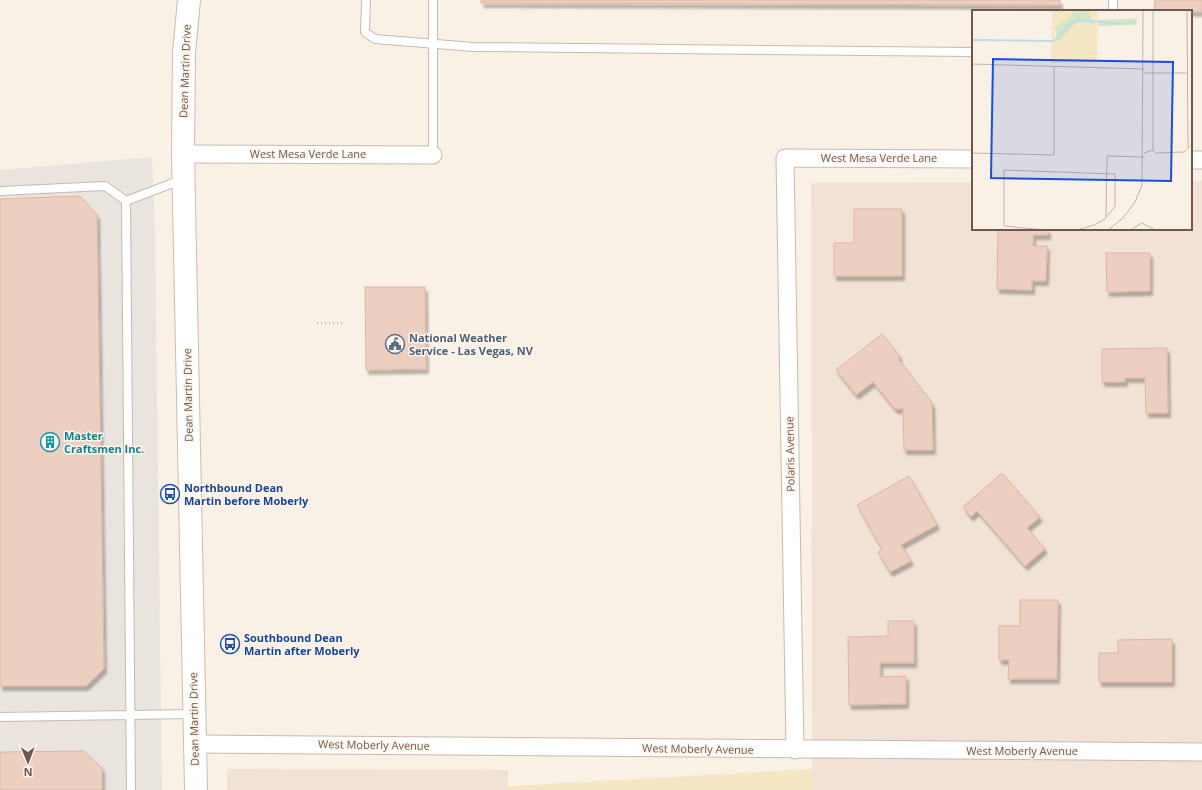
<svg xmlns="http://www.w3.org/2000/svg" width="1202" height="790" viewBox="0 0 1202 790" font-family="'Open Sans',sans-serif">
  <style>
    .residential { fill: #f1e2d5 }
    .industrial { fill: #eae4df }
    .sand { fill: #f6e7c4 }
    .building { fill: #eccfc0; stroke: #ddb5a3; filter: url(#shadow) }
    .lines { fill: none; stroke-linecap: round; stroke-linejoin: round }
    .lane-casing { stroke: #cab8ad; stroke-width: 10 }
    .street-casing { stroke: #cab8ad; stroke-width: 19 }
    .secondary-casing { stroke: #cfbaae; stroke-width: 24 }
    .path { stroke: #d1b2a4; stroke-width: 2.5; stroke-dasharray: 1 3; stroke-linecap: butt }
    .lane { stroke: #fff; stroke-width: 8 }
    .street { stroke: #fff; stroke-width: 17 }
    .secondary { stroke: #fff; stroke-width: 22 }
    .labels { text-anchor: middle; stroke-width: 3; stroke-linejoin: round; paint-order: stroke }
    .street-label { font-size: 11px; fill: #70584e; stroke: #fdf5ec }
    .service-label { font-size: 11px; font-weight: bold; fill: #4e5e75; stroke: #fdf5ec; text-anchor: start }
    .culture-label { font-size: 11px; font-weight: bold; fill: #0d838f; stroke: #fdf5ec; text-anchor: start }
    .transit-label { font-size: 11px; font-weight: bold; fill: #164399; stroke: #fdf5ec; text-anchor: start }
    .inset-river { fill: none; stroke: #bddee1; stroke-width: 2 }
    .inset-road { fill: none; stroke: #c3b4a9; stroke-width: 1 }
    .view { fill: #1d4ed8; fill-opacity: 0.15; stroke: #1d4ed8; stroke-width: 2 }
    .inset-edge { fill: none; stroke: #70584e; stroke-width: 2 }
  </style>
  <defs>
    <filter id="shadow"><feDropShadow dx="2.5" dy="4.5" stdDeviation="1" flood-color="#0004"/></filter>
  </defs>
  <rect width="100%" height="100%" fill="#faf1e6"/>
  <path class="residential" d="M1191,181H1202V790H812L811,183L973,182V229H1191Z
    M227,769L508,770V790H227Z"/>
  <path class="industrial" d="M152,157L155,231L162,790H0V170Z"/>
  <path class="sand" d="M812,769V790H508V786Z"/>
  <path class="building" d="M481,0H1060V5L481,3Z
    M1155,0H1202V12L1154,11Z
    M80,196L97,215L104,669L86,686H0V199Z
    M854,209H902V276H834V243H854Z
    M998,229H1048V235H1033V246H1047L1046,281H1032V290L997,289Z
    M1106,253H1150V291L1107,292Z
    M365,287H425L426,369L366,370Z
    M882,334L899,355V360L932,403L933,450H904L903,409H895L873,382L856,395L836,370Z
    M1167,348L1168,413H1146L1145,378H1125V382H1102V349Z
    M1002,473L1040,517L1027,528L1045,549L1025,566L977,511L971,517L963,507Z
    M909,476L937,525L901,545L911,561L890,572L878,552L882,549L857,505Z
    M1020,600H1058L1057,679H1008L1009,660H999V626H1020Z
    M888,621H914V663H880V677L906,676V704L849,705L848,637L888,636Z
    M1172,639V682H1099V653H1118V640Z
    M84,751L102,768V790H0V752Z"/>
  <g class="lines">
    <g class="lane-casing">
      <path id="lane" d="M366,0L365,32L375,39L473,47L973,52
        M1113,0V11
        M433,155V0
        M0,191L105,186L126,201
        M0,717L193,714
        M131,790L126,201L181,180"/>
    </g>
    <g class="street-casing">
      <path id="street" d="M183,154L433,155
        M1191,160H1202
        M195,744L1202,752
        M795,750L785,158L973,159"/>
    </g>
    <g class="secondary-casing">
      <path id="secondary" d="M189,0L184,53L183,154L196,790"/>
    </g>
    <path class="path" d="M317,323H342"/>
    <use href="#lane" class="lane"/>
    <use href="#street" class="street"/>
    <use href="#secondary" class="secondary"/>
  </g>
  <defs>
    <g id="civic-ring" transform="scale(1)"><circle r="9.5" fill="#fdf5ec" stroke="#5c6f8a" stroke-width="1.5"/><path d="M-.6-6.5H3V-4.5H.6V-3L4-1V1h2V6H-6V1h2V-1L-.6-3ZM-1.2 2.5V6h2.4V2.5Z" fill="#5c6f8a"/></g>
    <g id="building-ring" transform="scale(1)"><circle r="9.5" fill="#fdf5ec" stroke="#0f9aa8" stroke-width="1.5"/><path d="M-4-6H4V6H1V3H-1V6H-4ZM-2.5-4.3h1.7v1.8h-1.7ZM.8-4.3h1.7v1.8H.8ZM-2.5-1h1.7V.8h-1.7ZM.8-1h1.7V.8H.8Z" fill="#0f9aa8"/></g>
    <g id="bus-ring" transform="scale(1)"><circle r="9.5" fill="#fdf5ec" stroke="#1a4fb4" stroke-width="1.5"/><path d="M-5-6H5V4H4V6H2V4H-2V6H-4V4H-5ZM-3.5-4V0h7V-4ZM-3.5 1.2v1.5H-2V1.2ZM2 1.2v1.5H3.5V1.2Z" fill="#1a4fb4"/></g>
  </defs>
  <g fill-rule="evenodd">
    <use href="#civic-ring" x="395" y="344"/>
    <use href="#building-ring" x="50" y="442"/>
    <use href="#bus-ring" x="170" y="494"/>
    <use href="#bus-ring" x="230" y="644"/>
  </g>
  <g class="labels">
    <g class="street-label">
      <text transform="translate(185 71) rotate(-88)" y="4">Dean Martin Drive</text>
      <text x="308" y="158">West Mesa Verde Lane</text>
      <text x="879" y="162">West Mesa Verde Lane</text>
      <text transform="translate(188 395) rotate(-91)" y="4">Dean Martin Drive</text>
      <text transform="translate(790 454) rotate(-91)" y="4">Polaris Avenue</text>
      <text transform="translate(194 719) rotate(-91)" y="4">Dean Martin Drive</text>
      <text transform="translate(374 745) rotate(1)" y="4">West Moberly Avenue</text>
      <text transform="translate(698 749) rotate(1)" y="4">West Moberly Avenue</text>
      <text x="1022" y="755">West Moberly Avenue</text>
    </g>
    <g class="service-label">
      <text x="409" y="342">National Weather<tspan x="409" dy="13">Service - Las Vegas, NV</tspan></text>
    </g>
    <g class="culture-label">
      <text x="64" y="440">Master<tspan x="64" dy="13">Craftsmen Inc.</tspan></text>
    </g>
    <g class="transit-label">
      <text x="184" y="492">Northbound Dean<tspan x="184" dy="13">Martin before Moberly</tspan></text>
      <text x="244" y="642">Southbound Dean<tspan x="244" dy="13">Martin after Moberly</tspan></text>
    </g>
  </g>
  <g transform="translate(972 10)">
    <rect width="220" height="220" fill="#faf1e6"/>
    <path d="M103,0H116L123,14L104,13L89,31L85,32L83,16ZM165,8L164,15L126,16V10Z" fill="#d5e6c6"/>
    <path d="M80,0H103L95,10L83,16V27L87,32L104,13L110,12L121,15L122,9L116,0H126L125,52L79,53Z" fill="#f6e7c4"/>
    <path class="inset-river" d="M0,30L82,31L98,14L106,10L150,14L163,12"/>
    <path class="inset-road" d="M215,0L216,138M0,54L172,59M172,63H215M181,140L184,143L212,142L220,134M0,143L82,145V56M172,143L181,140V0M134,207L135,146L172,147M73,220L32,216V160L143,164V196L133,209L122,215L105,220M136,220L151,208L163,192L170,175L171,0M158,220L170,213L183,220"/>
    <path class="view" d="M21,49L201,52L199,171L19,168Z"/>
    <rect width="220" height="220" class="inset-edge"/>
  </g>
  <g transform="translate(28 762) rotate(179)" stroke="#fdf5ec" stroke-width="3" paint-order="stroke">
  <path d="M0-3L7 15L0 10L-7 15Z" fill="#70584e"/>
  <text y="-6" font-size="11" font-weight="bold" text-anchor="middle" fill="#70584e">N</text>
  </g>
</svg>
